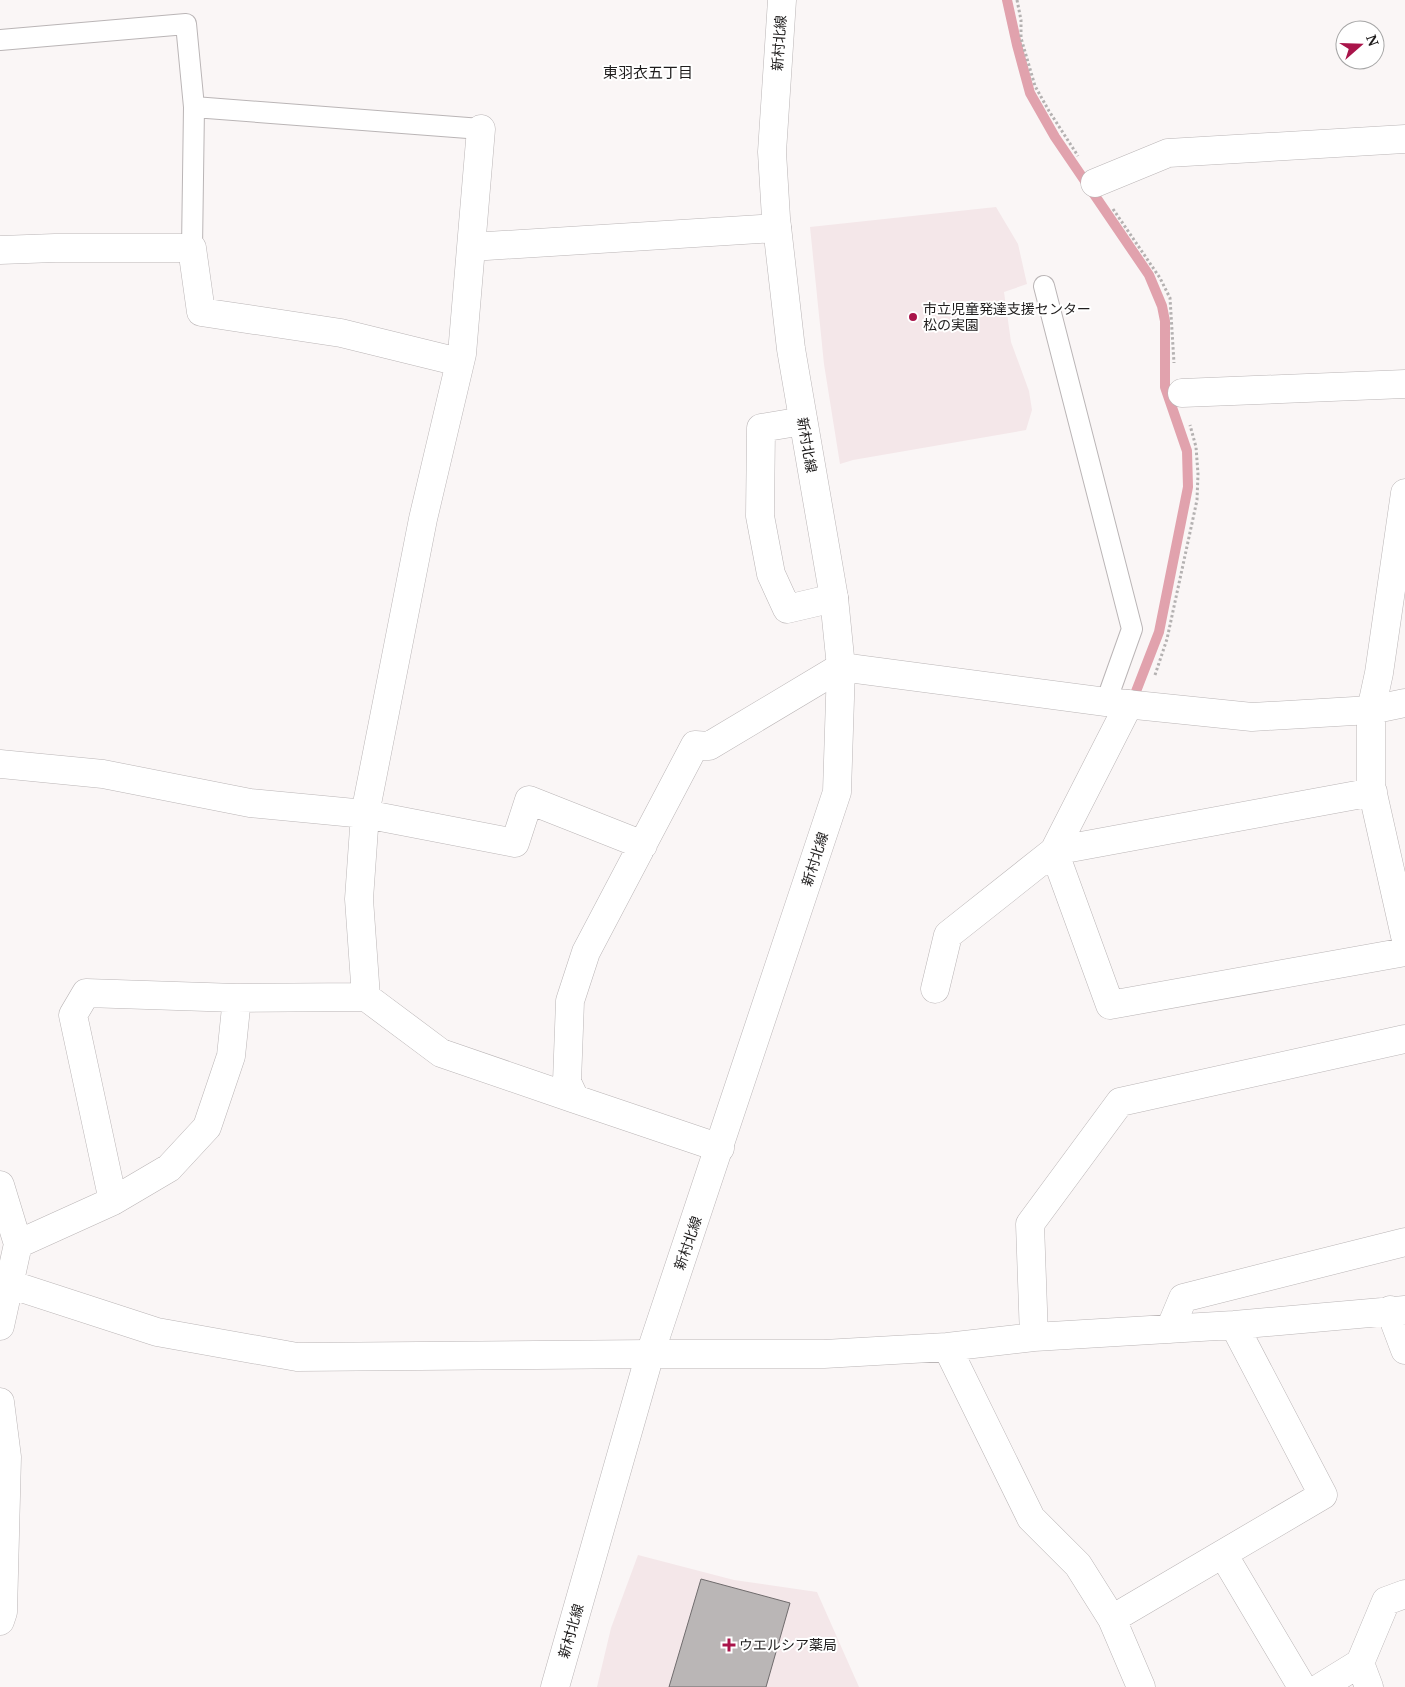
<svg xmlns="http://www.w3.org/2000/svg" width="1405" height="1687" viewBox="0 0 1405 1687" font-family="'Noto Serif','Noto Sans JP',serif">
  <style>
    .built { fill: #f4e7e9 }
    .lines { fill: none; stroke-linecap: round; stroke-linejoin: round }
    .stream { stroke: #e1a2ad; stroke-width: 10 }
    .building { fill: #bab6b6; stroke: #6f6b6c }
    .lane-casing { stroke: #bab5b6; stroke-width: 22 }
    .street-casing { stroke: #bab5b6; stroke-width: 29 }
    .secondary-casing { stroke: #bab5b6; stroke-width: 29 }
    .path { stroke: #b4b1b1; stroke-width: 3; stroke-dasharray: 2.5 2.5; stroke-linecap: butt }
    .lane { stroke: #fff; stroke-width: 20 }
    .street { stroke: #fff; stroke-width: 28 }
    .secondary { stroke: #fff; stroke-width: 28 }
    .poi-dot { fill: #a9144a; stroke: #fff; stroke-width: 2 }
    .labels { text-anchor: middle; stroke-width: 4; stroke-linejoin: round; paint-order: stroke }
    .street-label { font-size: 14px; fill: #1f1d1d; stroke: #fff }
    .poi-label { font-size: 14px; fill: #1f1d1d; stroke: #fff; text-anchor: start }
    .neighbourhood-label { font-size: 15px; fill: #1f1d1d; stroke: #fff }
  </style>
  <rect width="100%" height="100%" fill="#faf6f6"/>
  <path class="built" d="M996,207L1018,244L1027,284L1004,292L1011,342L1029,391L1032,410L1026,430L853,460L840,464L824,364L810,227Z
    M638,1555L734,1580L817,1592L859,1687H597L611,1628Z"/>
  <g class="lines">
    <path class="stream" d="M1007,0L1017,45L1030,93L1055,137L1149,275L1162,306L1165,321V387L1187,451L1188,487L1159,632L1135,694"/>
  </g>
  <path class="building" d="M701,1579L790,1603L766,1687H669Z"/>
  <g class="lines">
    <g class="lane-casing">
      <path id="lane" d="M0,40L186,24L194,107L481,129
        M192,248L194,107
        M1044,286L1132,629L1106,702"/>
    </g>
    <g class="street-casing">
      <path id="street" d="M1095,183L1168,153L1405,139
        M471,247L777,228
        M0,250L55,248H192L201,312L341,333L459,362
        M1182,393L1405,384
        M803,421L761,428L760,516L771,574L787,609L834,598
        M1405,493L1379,673L1371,710V785L1405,936
        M1371,710L1405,703
        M0,764L103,774L250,803L365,814L515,843L529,800L643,845
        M1054,851L1110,1005L1405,952
        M1054,851L1373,792
        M935,989L948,935L1054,851L1129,704
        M366,997L359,899L365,814L423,519L462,354L481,129
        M720,1148L575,1099L567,1082L570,1001L586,952L695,745L709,746L841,667
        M0,1185L18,1244L0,1326
        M113,1201L73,1015L86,993L237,998L366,997L441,1053L575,1099
        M18,1244L113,1201L169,1168L207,1127L231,1056L237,998
        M0,1281L157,1332L297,1357L650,1354H824L947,1347L1034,1337L1234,1325L1405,1310
        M1390,1310L1405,1350
        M1170,1329L1183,1298L1405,1242
        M1034,1337L1030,1224L1120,1102L1405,1039
        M947,1347L1031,1518L1078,1565L1112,1619L1141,1687
        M0,1402L7,1457L3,1612L0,1621
        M1223,1554L1302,1687
        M1112,1619L1323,1495L1234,1325
        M1321,1687L1360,1663
        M1369,1687L1360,1663L1386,1601L1405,1594"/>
    </g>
    <g class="secondary-casing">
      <path id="secondary" d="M841,667L1106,702L1252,717L1371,710
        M555,1687L650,1354L837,792L841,667L834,598L791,349L776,218L772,152L782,0"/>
    </g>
    <path class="path" d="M1017,0L1021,20V38L1035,86L1049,111L1078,156
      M1113,209L1160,278L1170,298L1174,363
      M1155,675L1167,639L1197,500L1198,474L1196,447L1190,425"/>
    <use href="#lane" class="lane"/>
    <use href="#street" class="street"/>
    <use href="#secondary" class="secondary"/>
  </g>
  <g class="poi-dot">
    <circle cx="913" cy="317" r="5"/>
    <path d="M726.5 1637.5h5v5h5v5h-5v5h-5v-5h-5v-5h5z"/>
  </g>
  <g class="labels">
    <g class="street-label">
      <text transform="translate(779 43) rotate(-86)" y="5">新村北線</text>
      <text transform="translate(807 445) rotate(80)" y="5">新村北線</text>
      <text transform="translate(815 859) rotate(-72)" y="5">新村北線</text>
      <text transform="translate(688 1243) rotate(-71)" y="5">新村北線</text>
      <text transform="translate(571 1631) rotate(-74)" y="5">新村北線</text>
    </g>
    <g class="poi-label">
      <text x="923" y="314">市立児童発達支援センター<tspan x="923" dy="16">松の実園</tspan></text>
      <text x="739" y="1650">ウエルシア薬局</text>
    </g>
    <g class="neighbourhood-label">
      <text x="648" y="78">東羽衣五丁目</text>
    </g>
  </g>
  <g transform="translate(1360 45) rotate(70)"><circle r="24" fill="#ffffff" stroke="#a5a5a5"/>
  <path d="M0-4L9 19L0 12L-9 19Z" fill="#a9144a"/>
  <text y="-8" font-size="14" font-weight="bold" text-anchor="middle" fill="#1f1d1d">N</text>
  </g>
</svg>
